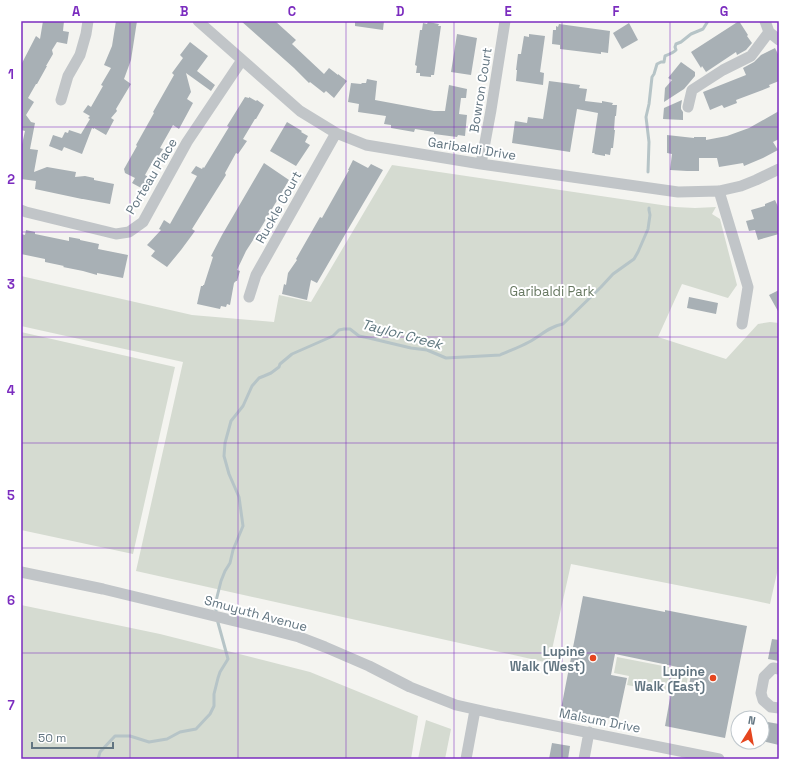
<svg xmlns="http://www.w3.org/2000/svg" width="800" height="780" viewBox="0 0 800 780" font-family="'Space Grotesk',sans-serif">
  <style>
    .green { fill: #d5dbd1 }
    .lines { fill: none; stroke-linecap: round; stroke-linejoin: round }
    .stream { stroke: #b6c4c7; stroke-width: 3 }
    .building { fill: #a8b0b5 }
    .minor { stroke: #c1c5c8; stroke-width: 11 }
    .grid { fill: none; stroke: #7b2cbf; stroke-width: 1; stroke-opacity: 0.55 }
    .poi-dot { fill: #e5461f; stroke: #fff; stroke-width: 1.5 }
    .labels { text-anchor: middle; stroke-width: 4; stroke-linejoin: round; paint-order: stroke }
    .street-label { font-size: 13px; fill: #627581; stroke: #fff }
    .park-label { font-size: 13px; fill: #677861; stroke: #fff }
    .poi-label { font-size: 13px; font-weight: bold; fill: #627581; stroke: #fff; text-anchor: end }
    .water-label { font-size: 14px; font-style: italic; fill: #5e777f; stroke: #fff }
    .neatline { fill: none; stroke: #7b2cbf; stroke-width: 1.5 }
    .grid-label { font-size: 13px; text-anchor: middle; font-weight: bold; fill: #7b2cbf }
  </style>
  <rect width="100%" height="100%" fill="#f4f4f0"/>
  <path class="green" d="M392,165L675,207L695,208L716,207L712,214L720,219L737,285L728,298L682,284L658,337L726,359L758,324L770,322L779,323V564L770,604L747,599L571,564L549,663L136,571L183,362L21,326V276L192,315L274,322L279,295L311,302Z
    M21,332L175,367L133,554L21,530Z
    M21,605L160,634L310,672L418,716L411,759H21Z
    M617,657L689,671L686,687L671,684L669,693L627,685L629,676L614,673Z
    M426,720L451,729L445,759H418Z"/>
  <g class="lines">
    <path class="stream" d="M648,172L649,142L646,117L649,104L652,77L654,74L657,64L661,62H664L665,56C670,54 673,53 676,50L675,47L676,44L681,42L691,34L703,29L708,21
      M216,614V601L221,581L225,571L230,563L233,550L243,526L239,497L229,474L224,456L225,443L231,421L243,406L252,386L259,378L264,376L271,373L279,367L280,364L292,354L333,336L339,330L344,329H350L359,336L369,338L411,348L427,350L446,358L500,355C509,351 520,347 529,342C542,335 548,327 563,324L601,287L613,274L634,259L638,252L648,229L650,215L649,210V208
      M98,759L100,752L115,736H130L149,742L167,739L180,732L196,729L210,714L214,706V694L218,678L220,672L228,659L217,619"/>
  </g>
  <path class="building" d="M43,21H64L63,31L69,32L67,44L57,42L52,50L53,54L46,66H47L37,84H36L28,98L34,102L26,115L31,122L35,123L30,149L38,150L34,172L47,167L76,172L75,177L85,176L94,178V180L114,184L110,204L83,199H82L35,189L36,181L21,179V149L25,131L21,130V65L36,36L40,39Z
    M116,21H137L131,60L124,79L131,84L116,109L117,111L111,118L114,120L106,135L94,128V129L92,128L82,154L64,147L62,151L49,146L53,135L62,138L65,132L68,133L69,130L81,134L90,119L88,118L90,116L83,112L88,105L91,107L103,86L101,85L111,68L104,65L112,46Z
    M241,21H275L296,40L292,44L324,74L329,68L338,75V74L347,81L334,98L326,91L324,93L310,82L309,83L294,68Z
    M355,21H384L383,30L355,26Z
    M739,21L748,35L747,36L752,43L746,50L737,55L736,52L706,72L702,66L701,68L691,52Z
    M428,22L439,24L438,26H441L434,75H431V77L420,76V73H416L417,66L415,65L420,30H422L423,23L427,24Z
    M629,23L638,40L622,49L613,33Z
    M559,24L610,31L608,53L601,52V54L560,49V45L552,44L553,30H556V26L558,27Z
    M457,34L477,38L471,75L451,72Z
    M529,34L545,36L540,72L544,73L543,85L516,81L517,70H516L518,54H521L524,36L529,37Z
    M190,42L208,56L197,71L215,85L211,91L186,73L191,92L187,99L193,103L179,129L173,125L160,148L163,149L157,159L155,157L145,175L150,178L143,189L132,183L135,178L125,173L124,169L137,146L136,145L154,113L153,112L174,75L172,73L183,58L180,55Z
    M775,48L779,56V81L769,85L770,87L760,91L736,100L737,103L724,108L722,105L710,110L703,92L746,75L743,68L754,62L761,55Z
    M681,62L695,72V76L684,89L664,102L665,88L672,80L668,78Z
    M367,79L377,81L375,100L434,111H445L449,85L467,89L466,98H461L459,114L467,115L465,136L458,135L457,137L434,134V132L415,129L414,132L391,128V125L384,124L386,116L358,112L359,104L348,102L351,83L361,84L362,83H366Z
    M549,81L580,85L579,88L587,89L585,101L602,103V101L613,103L612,105H617L616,116H615L614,130H615L613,148H611L610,155L605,154V156L594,154L595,153H592L598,113L577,109L570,152L512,143L515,121L527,123L528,117L543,119Z
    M245,97L249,98V97L256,101L257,100L264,105L256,119H255L243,139L247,141L238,154L236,153L225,173L226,175L192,229L195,231L181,250L167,267L151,256L155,251L147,245L161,230L159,229L164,220L170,224L197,176L191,173L196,166L202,169L203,167L204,168L229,127L227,126Z
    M682,100L681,106V109L683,112V120L663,119L664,108Z
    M779,111V139L773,142L778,150L763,158L744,166L743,163L719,167L717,158H699V171H687L670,170L672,154L667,153V135L694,138V137H706V140L727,136L749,128Z
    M287,122L302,131L301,132L308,136L305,142L310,145L296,166L270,151Z
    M353,160L368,168L371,164L383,170L350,226L317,283L311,280L307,300L282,294L284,284L286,285L288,273L297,260L296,259L320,217L322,218L349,170H348Z
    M264,163L289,180L262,226L246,251L237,270L240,271L237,281H236L234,283L230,305L227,304L226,307L221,306L220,309L197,304L201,286H203V285H204L213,257L211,256L222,235Z
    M775,200L779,209V234L758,240L755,230L749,231L746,221L754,219L751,210L765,206V204Z
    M26,230L35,232V234L69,241V237L80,239V240L99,244L98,249L128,255L123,278L97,273V275L83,271L63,267L64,266L45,262V259L21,254V234L25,235Z
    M779,290V313L769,295Z
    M689,297L718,303L716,314L687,308Z
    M583,596L665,612V610L747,626L725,738L665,726L672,687L688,690L692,670L615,654L611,675L627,678L618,720L561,709Z
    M772,639L779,640V661L768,659Z
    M762,721L779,724V745L762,741Z
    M552,743L570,746L568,759H549Z"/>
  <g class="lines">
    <path class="minor" d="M198,21L300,111L336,133L366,145L481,164L678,192L719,191L741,186L756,180L779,169
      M765,21L769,32L779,40
      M61,100L68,76L80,55L86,34L88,21
      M688,107L692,90L723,70L751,56L769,32
      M481,164L491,110L505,21
      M719,191L748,287L742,324
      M21,210L26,212L116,234L129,232L143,222L187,142L242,60
      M249,297L256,275L336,133
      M21,572L103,589L268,629L299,637L325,647L369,666L410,687L456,705L496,714L719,759
      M779,669L773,668L764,677L761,693L763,700L771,707L779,708
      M466,759L475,710
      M584,759L589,732"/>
  </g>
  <path class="grid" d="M130,21V759M238,21V759M346,21V759M454,21V759M562,21V759M670,21V759M21,127H779M21,232H779M21,337H779M21,443H779M21,548H779M21,653H779"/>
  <g class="poi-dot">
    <circle cx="593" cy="658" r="4"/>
    <circle cx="713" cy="678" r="4"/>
  </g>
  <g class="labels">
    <g class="street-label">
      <text transform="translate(480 90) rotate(-81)" y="5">Bowron Court</text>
      <text transform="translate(472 148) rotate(9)" y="5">Garibaldi Drive</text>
      <text transform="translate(151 176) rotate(-59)" y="5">Porteau Place</text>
      <text transform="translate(278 207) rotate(-61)" y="5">Ruckle Court</text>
      <text transform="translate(256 613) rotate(15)" y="5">Smuyuth Avenue</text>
      <text transform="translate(600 720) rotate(11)" y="5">Malsum Drive</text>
    </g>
    <g class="park-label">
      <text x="552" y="296">Garibaldi Park</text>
    </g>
    <g class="poi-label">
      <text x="585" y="656">Lupine<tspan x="585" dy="15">Walk (West)</tspan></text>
      <text x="705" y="676">Lupine<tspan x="705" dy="15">Walk (East)</tspan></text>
    </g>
    <g class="water-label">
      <text transform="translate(402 334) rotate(15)" y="5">Taylor Creek</text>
    </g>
  </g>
  <rect width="800" height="780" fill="none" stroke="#ffffff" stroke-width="44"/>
  <g transform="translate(750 730) rotate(11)"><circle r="19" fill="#ffffff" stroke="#c0c8cd"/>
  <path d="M0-3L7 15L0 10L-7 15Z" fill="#e5461f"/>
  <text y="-6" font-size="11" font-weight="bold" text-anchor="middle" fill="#627581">N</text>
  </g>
  <path d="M32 742v6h81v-6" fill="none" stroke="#627581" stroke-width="2"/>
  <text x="38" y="742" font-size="12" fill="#627581" stroke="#ffffff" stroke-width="3" paint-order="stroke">50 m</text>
  <rect x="22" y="22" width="756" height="736" class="neatline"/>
  <g class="grid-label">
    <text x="76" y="16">A</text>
    <text x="184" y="16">B</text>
    <text x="292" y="16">C</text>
    <text x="400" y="16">D</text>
    <text x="508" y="16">E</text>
    <text x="616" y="16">F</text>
    <text x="724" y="16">G</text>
    <text x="11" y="79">1</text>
    <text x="11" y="184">2</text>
    <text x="11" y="289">3</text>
    <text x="11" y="395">4</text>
    <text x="11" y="500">5</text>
    <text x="11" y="605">6</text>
    <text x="11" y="710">7</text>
  </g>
</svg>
